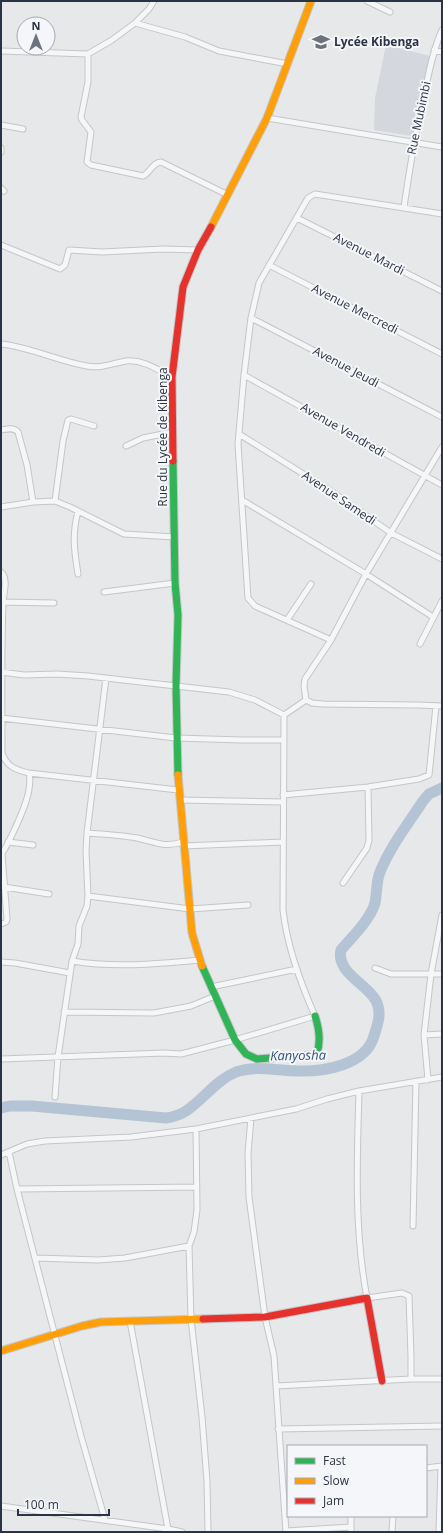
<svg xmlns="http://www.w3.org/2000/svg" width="443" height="1533" viewBox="0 0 443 1533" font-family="'Open Sans',sans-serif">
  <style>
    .built { fill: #d4d7dd }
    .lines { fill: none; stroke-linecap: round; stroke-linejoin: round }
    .river { stroke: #b4c4d5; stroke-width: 11 }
    .street-casing { stroke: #c4c6c8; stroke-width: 7 }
    .fast-casing { stroke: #c4c6c8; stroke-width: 9 }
    .slow-casing { stroke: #c4c6c8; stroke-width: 9 }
    .jam-casing { stroke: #c4c6c8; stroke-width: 9 }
    .street { stroke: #f5f6f7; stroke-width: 5 }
    .fast { stroke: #30b455; stroke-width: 7 }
    .slow { stroke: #ff9f0a; stroke-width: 7 }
    .jam { stroke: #e5322d; stroke-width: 7 }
    .labels { text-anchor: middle; stroke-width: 4; stroke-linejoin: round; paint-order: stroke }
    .poi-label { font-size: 12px; font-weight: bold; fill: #2b3445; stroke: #f4f6f9; text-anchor: start }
    .street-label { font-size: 12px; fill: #2b3445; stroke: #f4f6f9 }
    .water-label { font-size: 13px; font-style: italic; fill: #34527a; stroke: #f4f6f9 }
  </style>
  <rect width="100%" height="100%" fill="#e6e8ea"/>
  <path class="built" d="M386,45L430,56L412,136L374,130L375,98Z"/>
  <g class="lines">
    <path class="river" d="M1,1108L10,1106H32L166,1118C173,1117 180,1115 186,1111C204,1099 216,1080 236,1072C255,1065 278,1071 297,1071C324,1072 366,1065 374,1036C377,1026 381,1016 378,1006C373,986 335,974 341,950C352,937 370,920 375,903C377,893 376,882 380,872C390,847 408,824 423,801L429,794L442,788"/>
    <g class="street-casing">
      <path id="street" d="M367,1L390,12
        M135,23L185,37L219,51L288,64
        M434,50L442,52
        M1,51L88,54L112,40L135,23L149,9L154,1
        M88,54V82L81,117L82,120L91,132L87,162L91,165L143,176C150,173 153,162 161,162L228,195
        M267,118L442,147
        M1,125L23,129
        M1,148V152
        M1,188L4,191
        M404,207C410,167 416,126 426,86C430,67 434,48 442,30
        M297,218L442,291
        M1,245L60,269L65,265L69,250L102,252L163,249L198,250
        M269,265L442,354
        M251,318L442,417
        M1,344C30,347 58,361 87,366C101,369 113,363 126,361C143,359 158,370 172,377
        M244,375L442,485
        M1,430C7,429 14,427 18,432L27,465L33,502
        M239,434L334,493L391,533L442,559
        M126,446L143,438L173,432
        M242,500L366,574L433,617
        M55,501L63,441L68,420L71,419L94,426
        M1,507L33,502L55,501L70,507L124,534L175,537
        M78,511C72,535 74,549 78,574
        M1,572L3,574C8,582 3,594 3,604C1,654 2,703 2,753C7,767 16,770 29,773L178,790
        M104,592L175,583
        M1,602L54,603
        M287,620L311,584
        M331,640L255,606L248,598L238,444L244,375L251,318L259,283L308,198L315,194L442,214
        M420,644L442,601
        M1,672L24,675L57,674L88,676L229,692L255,700L284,715
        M306,700L304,686L305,679L331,640L366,574L442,447
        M306,700L312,703L323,704L418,705L442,706
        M1,718L176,738L242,740H283
        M283,795L368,787L419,779L429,775L436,706
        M180,800L283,802
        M87,833C103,834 121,835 137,838C155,842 164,848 183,842
        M8,842L33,845
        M183,846L283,842
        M1,855C10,841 27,805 29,789C30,784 30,778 29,773
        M343,883L367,848L369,840L368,787
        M4,887L49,894
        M88,896L190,909L248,905
        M1,924L6,922L7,919L2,854
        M72,961C115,968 156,964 199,960
        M1,962L15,963L70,973
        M375,968L391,974H442
        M211,987L297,969
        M64,1012L154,1013L191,1006L215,996
        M424,1035L442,1034
        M1,1059L164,1053L181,1054L235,1040L315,1016C300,982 287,946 283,910L284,715L306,700
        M428,1080L424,1035L431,974L442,915
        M359,1091C357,1160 354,1230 367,1298L402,1293L409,1296L411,1357V1379H442
        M55,1097L58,1057L72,961L78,944L79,926L87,906L88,896L86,851L87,833L106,678
        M251,1118L248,1153L249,1197L265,1317L274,1356L286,1532
        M196,1129L197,1210L194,1232L189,1246L191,1319L202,1417L207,1481L208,1532
        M9,1152L17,1189L81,1436L105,1520
        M1,1155L27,1144L45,1141L131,1137L196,1129L296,1109L327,1099L359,1091L442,1077
        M17,1189L197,1187
        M413,1226L416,1081
        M36,1258L98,1260L125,1258L189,1246
        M130,1321L168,1529
        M276,1386L411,1379
        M278,1429L442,1426
        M426,1468L442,1466
        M1,1506L168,1529L182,1532
        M351,1516V1532
        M286,1531L351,1527
        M392,1532L393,1516
        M439,1532L441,1466"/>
    </g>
    <g class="fast-casing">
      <path id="fast" d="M173,461L175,583L178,615L176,686L178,775
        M202,966L235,1040L246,1054L257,1059L310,1055L317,1053C321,1041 319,1028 315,1016"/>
    </g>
    <g class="slow-casing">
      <path id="slow" d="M211,227L267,118L311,1
        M178,775L192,933L202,966
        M1,1351L82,1326L101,1322L203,1319"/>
    </g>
    <g class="jam-casing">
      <path id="jam" d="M173,461L172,377L183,287L198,250L211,227
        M203,1319L265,1317L367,1298L382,1381"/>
    </g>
    <use href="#street" class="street"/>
    <use href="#fast" class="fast"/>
    <use href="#slow" class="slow"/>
    <use href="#jam" class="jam"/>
  </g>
  <defs>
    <g id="school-bare" transform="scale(1.38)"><path d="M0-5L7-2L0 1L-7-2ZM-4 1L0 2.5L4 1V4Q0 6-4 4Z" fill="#6c737f" stroke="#f4f6f9" stroke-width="2.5" paint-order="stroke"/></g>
  </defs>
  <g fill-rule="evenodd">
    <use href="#school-bare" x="321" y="42"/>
  </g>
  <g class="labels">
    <g class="poi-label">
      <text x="334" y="46">Lycée Kibenga</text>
    </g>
    <g class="street-label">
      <text transform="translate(419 118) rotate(-78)" y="4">Rue Mubimbi</text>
      <text transform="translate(369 254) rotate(27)" y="4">Avenue Mardi</text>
      <text transform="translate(355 309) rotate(27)" y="4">Avenue Mercredi</text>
      <text transform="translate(346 367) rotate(28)" y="4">Avenue Jeudi</text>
      <text transform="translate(343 430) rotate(30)" y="4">Avenue Vendredi</text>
      <text transform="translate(163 437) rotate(-90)" y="4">Rue du Lycée de Kibenga</text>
      <text transform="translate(339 498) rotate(34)" y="4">Avenue Samedi</text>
    </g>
    <g class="water-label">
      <text transform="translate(298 1055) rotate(-1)" y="5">Kanyosha</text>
    </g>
  </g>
  <rect width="443" height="1533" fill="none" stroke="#2b3445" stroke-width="4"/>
  <rect x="287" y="1445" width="140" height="72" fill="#f4f6f9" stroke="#a4a8b1"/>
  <rect x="295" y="1458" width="20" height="6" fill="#30b455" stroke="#a4a8b1"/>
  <text x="323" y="1465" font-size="12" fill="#2b3445">Fast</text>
  <rect x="295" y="1478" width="20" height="6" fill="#ff9f0a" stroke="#a4a8b1"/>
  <text x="323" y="1485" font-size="12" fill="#2b3445">Slow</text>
  <rect x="295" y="1498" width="20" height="6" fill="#e5322d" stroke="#a4a8b1"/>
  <text x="323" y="1505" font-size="12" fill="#2b3445">Jam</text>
  <g transform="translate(36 36)"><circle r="19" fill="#f4f6f9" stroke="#a4a8b1"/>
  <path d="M0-3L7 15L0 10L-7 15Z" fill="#6c737f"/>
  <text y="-6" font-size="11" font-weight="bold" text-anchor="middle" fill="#2b3445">N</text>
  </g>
  <path d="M18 1509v6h91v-6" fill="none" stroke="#2b3445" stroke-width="2"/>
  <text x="24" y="1509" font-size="12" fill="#2b3445" stroke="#f4f6f9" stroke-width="3" paint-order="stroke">100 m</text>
</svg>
